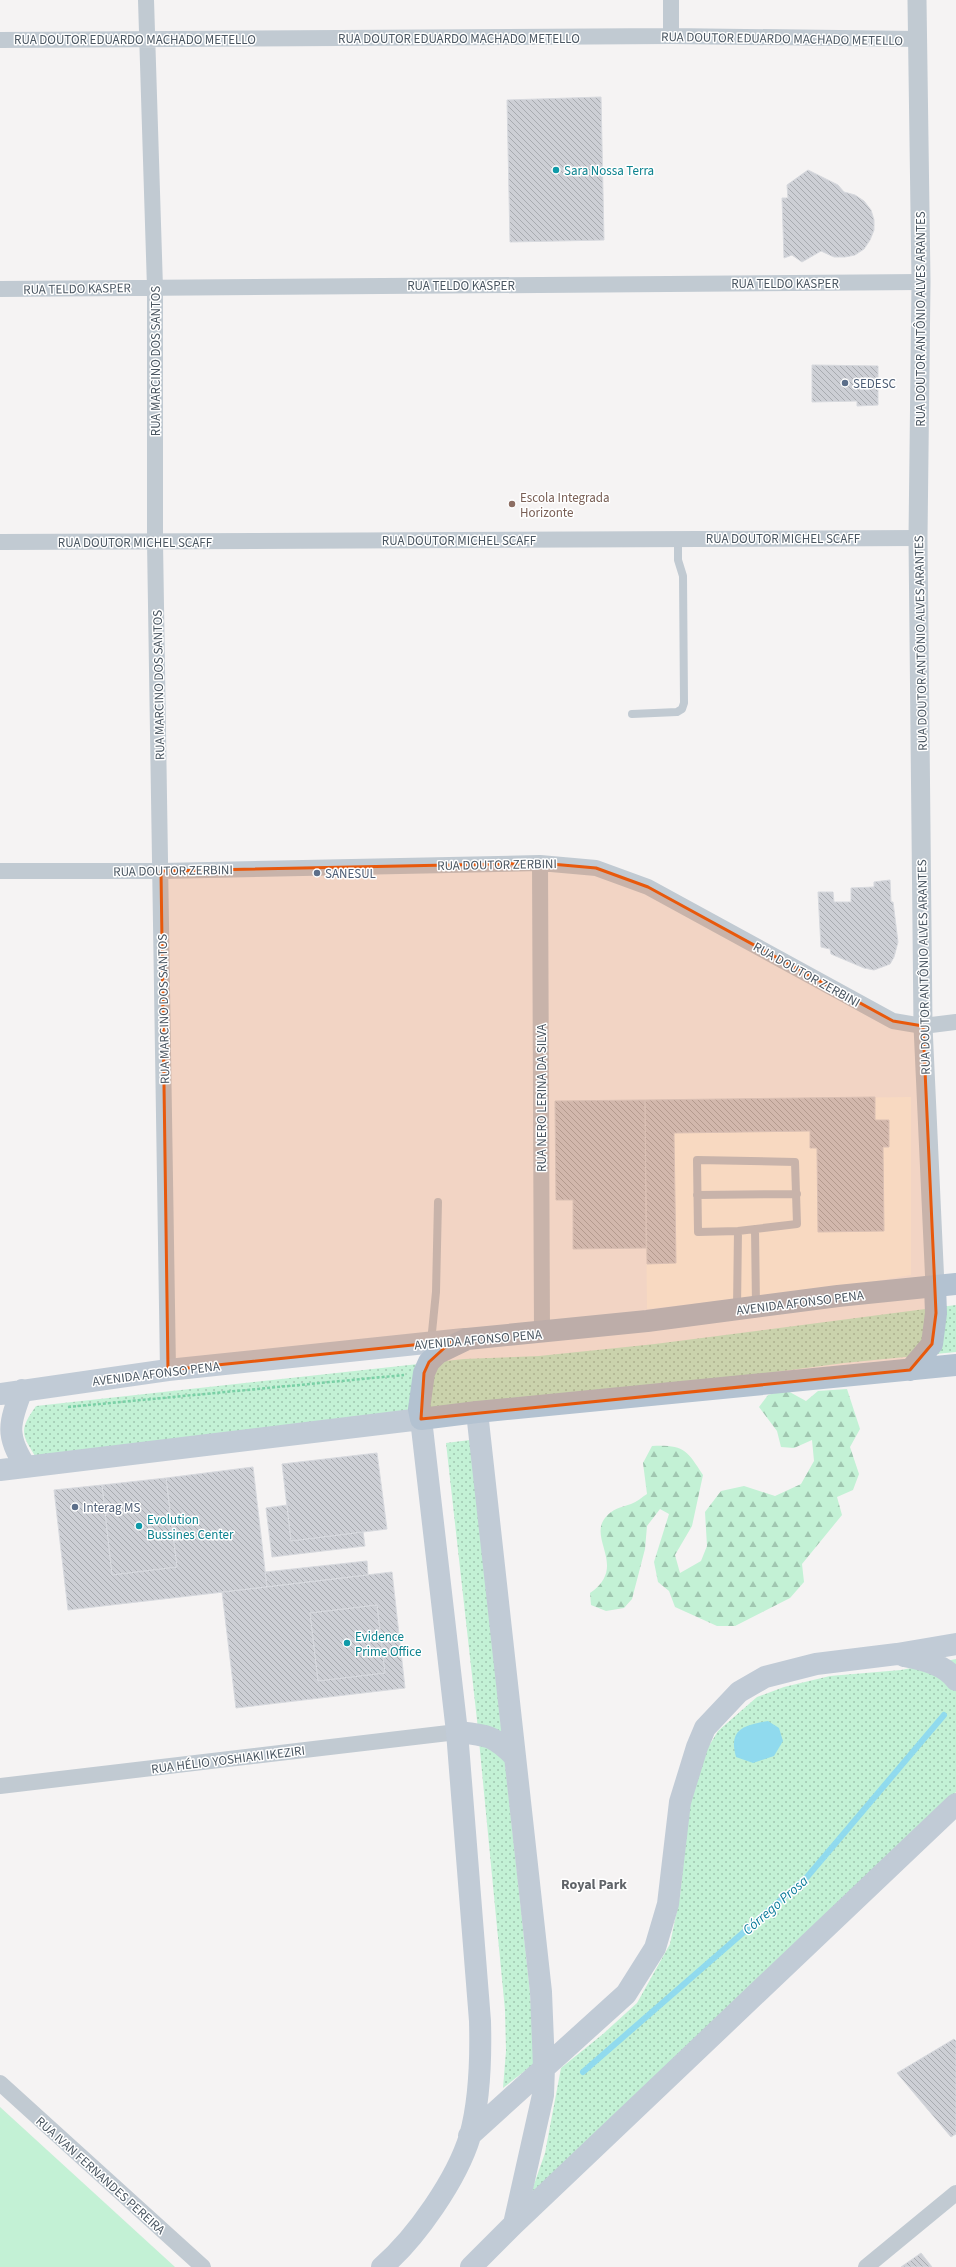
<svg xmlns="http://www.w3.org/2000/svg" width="956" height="2267" viewBox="0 0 956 2267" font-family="'Source Sans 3',sans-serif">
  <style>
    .commercial { fill: #fdf9ef }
    .grass { fill: url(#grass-dots) }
    .forest { fill: url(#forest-firs) }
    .green { fill: #c3f1d5 }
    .water { fill: #90daee }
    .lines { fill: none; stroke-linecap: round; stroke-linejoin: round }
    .stream { stroke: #90daee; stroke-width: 6 }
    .building { fill: url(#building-back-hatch); stroke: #d7d9de; fill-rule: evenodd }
    .path { stroke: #7ad0a6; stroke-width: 2.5; stroke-dasharray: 3 2; stroke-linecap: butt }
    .service { stroke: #c1cad2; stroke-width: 8 }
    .minor { stroke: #c1cad2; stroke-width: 16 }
    .tertiary { stroke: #c1cad2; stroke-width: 19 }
    .secondary { stroke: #c1cbd6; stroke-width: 22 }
    .primary { stroke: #b3c2d1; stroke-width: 22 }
    .marked { fill: #e8590c; fill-opacity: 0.2; stroke: #e8590c; stroke-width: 3; stroke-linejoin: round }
    .culture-dot { fill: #0f9aa8; stroke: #fff; stroke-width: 1.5 }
    .service-dot { fill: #5c6f8a; stroke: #fff; stroke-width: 1.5 }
    .education-dot { fill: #8d6e63; stroke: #fff; stroke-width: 1.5 }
    .labels { text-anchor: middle; stroke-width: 3; stroke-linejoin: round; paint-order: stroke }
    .street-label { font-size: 13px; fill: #4a5661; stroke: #fff }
    .culture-label { font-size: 13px; fill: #0d838f; stroke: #fff; text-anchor: start }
    .service-label { font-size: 13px; fill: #4e5e75; stroke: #fff; text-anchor: start }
    .education-label { font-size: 13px; fill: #785e54; stroke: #fff; text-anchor: start }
    .neighbourhood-label { font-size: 14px; font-weight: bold; fill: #5f6368; stroke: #fff }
    .water-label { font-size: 14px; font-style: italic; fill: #0c7c9b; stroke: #fff }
  </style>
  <defs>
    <pattern id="grass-dots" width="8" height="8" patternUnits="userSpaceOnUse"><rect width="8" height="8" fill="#c3f1d5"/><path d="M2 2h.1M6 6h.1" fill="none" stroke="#a0c6b0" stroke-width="1.8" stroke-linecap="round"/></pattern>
    <pattern id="forest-firs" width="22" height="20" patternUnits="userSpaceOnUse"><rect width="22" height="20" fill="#c3f1d5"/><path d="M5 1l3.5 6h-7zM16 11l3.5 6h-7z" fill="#a0c6b0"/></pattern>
    <pattern id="building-back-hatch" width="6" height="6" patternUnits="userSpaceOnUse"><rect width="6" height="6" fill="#cdcfd5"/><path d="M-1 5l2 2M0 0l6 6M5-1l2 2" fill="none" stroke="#a8abb0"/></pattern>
  </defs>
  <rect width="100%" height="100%" fill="#f5f3f3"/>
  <path class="commercial" d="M911,1097V1275L837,1288L647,1309L645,1100Z"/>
  <path class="grass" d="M956,1305V1352L844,1363L421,1419L37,1459C22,1435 18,1431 36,1406L464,1359L539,1356L655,1344Z
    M470,1440L530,1992L535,2063L503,2088L506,2051L505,2010L477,1720L446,1443Z
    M956,1659V1792L931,1821L531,2193L545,2153L561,2068L603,2034L637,2003L670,1944L680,1896L689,1803L701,1759L718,1731L757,1697L784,1687L830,1676L901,1670Z"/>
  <path class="forest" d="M847,1389L860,1429L850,1447L859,1474L853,1490L837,1497L842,1515L802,1564L804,1582L790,1598L735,1626H717L675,1607L669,1591L658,1582L654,1562L669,1514L660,1509L647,1526L645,1549L632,1599L624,1608L606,1611L591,1605L590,1593C628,1567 588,1539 605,1518C613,1508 620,1508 631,1504C637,1502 642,1497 647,1494L643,1463L652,1446C684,1445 686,1449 703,1475L692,1526L675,1555L680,1573L701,1561L707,1546L705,1512L721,1491L744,1486L775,1496L801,1484L814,1461L812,1440L794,1448L781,1447L777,1431L759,1407L768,1395L786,1390L806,1401L818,1391Z"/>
  <path class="green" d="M0,2107L175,2267H0Z"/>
  <path class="water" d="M768,1721L779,1728L783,1741L774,1756L753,1763L736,1757C728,1729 744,1725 768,1721Z"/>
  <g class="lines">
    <path class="stream" d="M583,2072L807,1877L944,1715"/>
  </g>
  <path class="building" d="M601,97L604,240L510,242L507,100Z
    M808,170L838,185L844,192L855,195L864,201L871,210L874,220V230L870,240L864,249L855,255L845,257H834L821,251L802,262L792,255L784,258L782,198H788L787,185Z
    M812,365L878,366V405L857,406V401L812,402Z
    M890,880L891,902H893L898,942L894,957L890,964L874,970L864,968L831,954L830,949L821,947L818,892H833L834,902H851V888L874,887V882Z
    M875,1097V1120H889V1147H883L884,1231L818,1232L817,1148H810V1131L674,1133L676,1263L647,1264L645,1100Z
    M645,1100L646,1248L573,1249V1200H556L555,1101Z
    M377,1453L387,1529L291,1541L282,1464Z
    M253,1467L267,1587L68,1610L54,1490L102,1485L112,1575L177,1567L166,1478Z
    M166,1478L177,1567L112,1575L102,1485Z
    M287,1505L291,1541L363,1532L365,1546L272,1557L266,1508Z
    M367,1561L368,1575L267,1587L265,1572Z
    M392,1572L405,1688L236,1708L222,1592ZM377,1605L385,1673L318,1681L310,1613Z
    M377,1605L385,1673L318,1681L310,1613Z
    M954,2039L956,2041V2134L951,2137L897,2073Z
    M921,2253L932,2267H901Z"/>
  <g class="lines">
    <path class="path" d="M68,1407L404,1375"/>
    <path class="service" d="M632,714L677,712L682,709L684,703L683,576L678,560V539
      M697,1160L795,1162L797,1224L738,1231L698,1232Z
      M697,1195L797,1194
      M755,1229L756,1306
      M737,1308L738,1231
      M431,1342L436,1292L438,1202"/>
    <path class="minor" d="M146,0L155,288V542L168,1370
      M671,36V0
      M0,40L671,36L917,39
      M0,289L921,282
      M0,542L918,538
      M540,863L542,1333
      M0,871H161L540,863L596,868L648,887L893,1021L923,1026L956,1022
      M0,1786L457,1732
      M0,2083L203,2267
      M866,2267L956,2193"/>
    <path class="tertiary" d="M917,0L921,282L918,538L923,1026L935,1286"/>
    <path class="secondary" d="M22,1390C9,1423 5,1436 26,1467
      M0,1394L168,1370L464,1339
      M0,1470L421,1419L457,1732L480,2021C481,2058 480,2100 470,2136C457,2179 416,2238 382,2267
      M904,1656C923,1660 944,1664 956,1680
      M457,1732C487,1735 493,1735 515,1757
      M469,2136L626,1994L655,1948L668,1904L680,1802L697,1747L705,1728L739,1692L765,1677L816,1664L897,1654L956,1644
      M514,2224L956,1804
      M471,2267L514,2224L543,2095L544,2067L541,1992L477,1412"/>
    <path class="primary" d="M956,1284L838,1296L647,1321L467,1339L438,1353L429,1362L424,1373L419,1409L421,1419L477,1412L956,1365
      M910,1370L932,1344L936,1313L935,1286"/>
  </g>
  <path class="marked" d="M540,863L596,868L648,887L893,1021L923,1026L936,1313L932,1344L910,1370L421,1419L424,1373L429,1362L452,1341L168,1370L161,871Z"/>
  <g class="culture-dot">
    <circle cx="556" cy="170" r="4"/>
    <circle cx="139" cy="1526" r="4"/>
    <circle cx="347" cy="1643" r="4"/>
  </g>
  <g class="service-dot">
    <circle cx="845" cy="383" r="4"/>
    <circle cx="317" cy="873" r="4"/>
    <circle cx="75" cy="1507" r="4"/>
  </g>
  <circle class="education-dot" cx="512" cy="504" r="4"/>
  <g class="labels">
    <g class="street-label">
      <text x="459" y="43">RUA DOUTOR EDUARDO MACHADO METELLO</text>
      <text transform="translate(782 38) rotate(1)" y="5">RUA DOUTOR EDUARDO MACHADO METELLO</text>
      <text x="135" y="44">RUA DOUTOR EDUARDO MACHADO METELLO</text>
      <text x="785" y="288">RUA TELDO KASPER</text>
      <text x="461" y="290">RUA TELDO KASPER</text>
      <text transform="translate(77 288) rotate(-1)" y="5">RUA TELDO KASPER</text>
      <text transform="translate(920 319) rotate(-90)" y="5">RUA DOUTOR ANTÔNIO ALVES ARANTES</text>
      <text transform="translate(155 361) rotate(-90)" y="5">RUA MARCINO DOS SANTOS</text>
      <text x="783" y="543">RUA DOUTOR MICHEL SCAFF</text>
      <text x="459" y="545">RUA DOUTOR MICHEL SCAFF</text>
      <text x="135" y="547">RUA DOUTOR MICHEL SCAFF</text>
      <text transform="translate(920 643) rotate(-91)" y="5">RUA DOUTOR ANTÔNIO ALVES ARANTES</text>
      <text transform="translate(158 685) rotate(-91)" y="5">RUA MARCINO DOS SANTOS</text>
      <text transform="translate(497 864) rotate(-1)" y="5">RUA DOUTOR ZERBINI</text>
      <text transform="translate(173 870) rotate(-1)" y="5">RUA DOUTOR ZERBINI</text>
      <text transform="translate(923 967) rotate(-91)" y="5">RUA DOUTOR ANTÔNIO ALVES ARANTES</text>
      <text transform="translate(807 974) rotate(29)" y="5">RUA DOUTOR ZERBINI</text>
      <text transform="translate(163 1009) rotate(-91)" y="5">RUA MARCINO DOS SANTOS</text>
      <text transform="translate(541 1098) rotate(-90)" y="5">RUA NERO LERINA DA SILVA</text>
      <text transform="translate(800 1302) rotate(-7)" y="5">AVENIDA AFONSO PENA</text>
      <text transform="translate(478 1339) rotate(-5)" y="5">AVENIDA AFONSO PENA</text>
      <text transform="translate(156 1373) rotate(-7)" y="5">AVENIDA AFONSO PENA</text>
      <text transform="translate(228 1759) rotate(-7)" y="5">RUA HÉLIO YOSHIAKI IKEZIRI</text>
      <text transform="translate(101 2175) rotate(42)" y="5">RUA IVAN FERNANDES PEREIRA</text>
    </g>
    <g class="culture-label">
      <text x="564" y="175">Sara Nossa Terra</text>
      <text x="147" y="1524">Evolution<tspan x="147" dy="15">Bussines Center</tspan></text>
      <text x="355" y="1641">Evidence<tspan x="355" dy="15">Prime Office</tspan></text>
    </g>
    <g class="service-label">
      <text x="853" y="388">SEDESC</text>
      <text x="325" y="878">SANESUL</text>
      <text x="83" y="1512">Interag MS</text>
    </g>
    <g class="education-label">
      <text x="520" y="502">Escola Integrada<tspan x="520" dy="15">Horizonte</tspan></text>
    </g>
    <g class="neighbourhood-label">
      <text x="594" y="1889">Royal Park</text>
    </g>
    <g class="water-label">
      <text transform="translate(775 1905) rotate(-41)" y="5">Córrego Prosa</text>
    </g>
  </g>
</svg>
